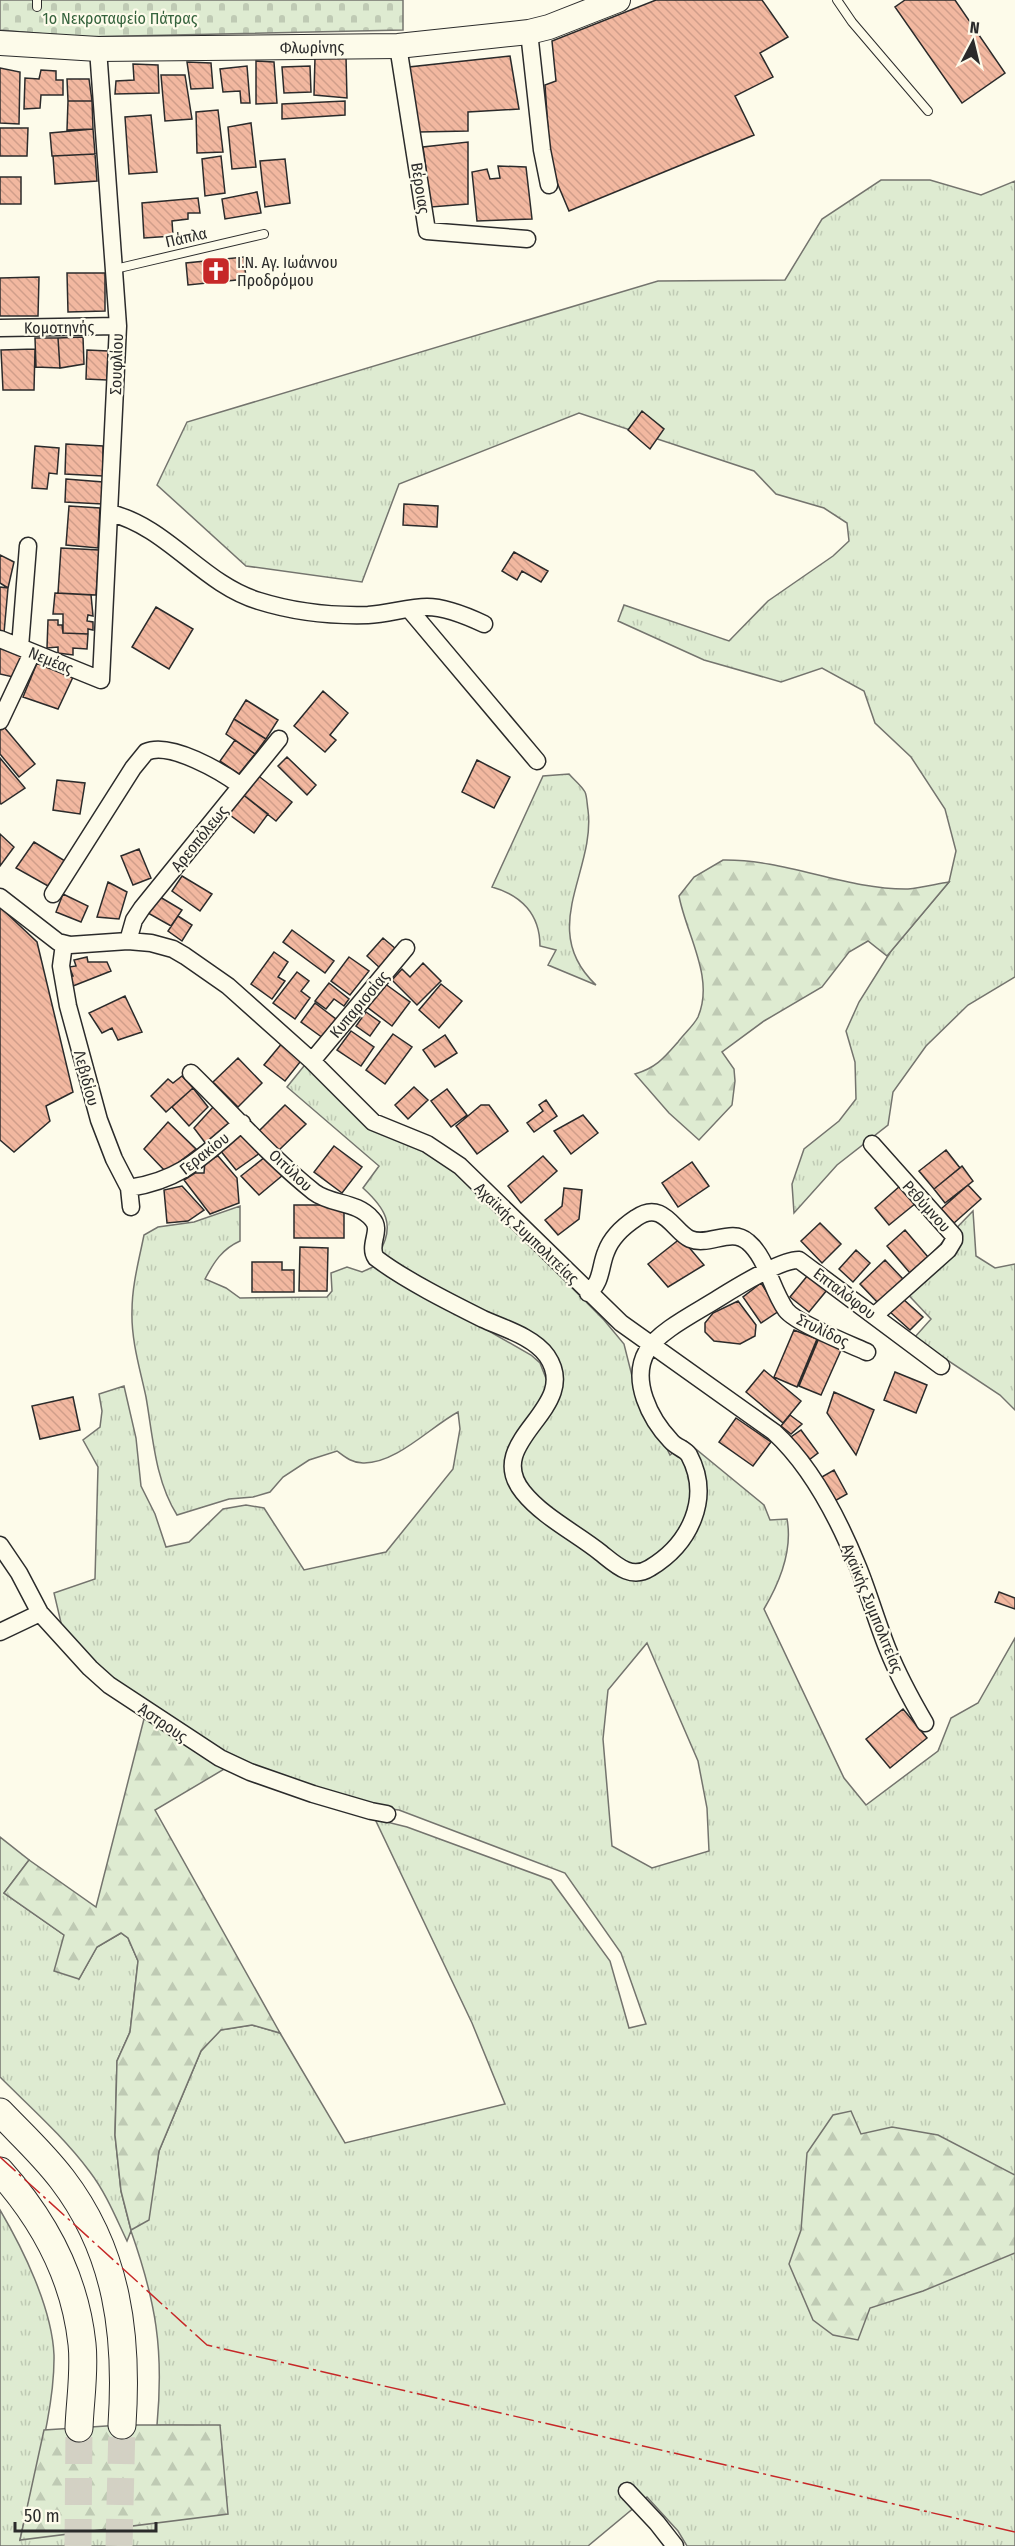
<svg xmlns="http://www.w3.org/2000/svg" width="1015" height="2546" viewBox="0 0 1015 2546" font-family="'Fira Sans Condensed',sans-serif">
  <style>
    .grass { fill: url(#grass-tufts); stroke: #74746e; stroke-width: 1.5; fill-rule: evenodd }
    .forest { fill: url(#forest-firs); stroke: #74746e; stroke-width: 1.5 }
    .cemetery { fill: url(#cemetery-stones); stroke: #74746e; stroke-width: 1.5 }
    .building { fill: url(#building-back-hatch); stroke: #2b2b2b; stroke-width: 1.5 }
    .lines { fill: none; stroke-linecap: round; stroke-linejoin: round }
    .primary-tunnel { stroke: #d3d1c4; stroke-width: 27; stroke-dasharray: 27 14; stroke-linecap: butt }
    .lane-casing { stroke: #2b2b2b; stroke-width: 10 }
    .street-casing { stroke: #2b2b2b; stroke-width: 19 }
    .secondary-casing { stroke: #2b2b2b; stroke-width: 26 }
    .primary-casing { stroke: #2b2b2b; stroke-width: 29 }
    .lane { stroke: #fdfbea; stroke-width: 8 }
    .street { stroke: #fdfbea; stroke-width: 16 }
    .secondary { stroke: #fdfbea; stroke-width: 24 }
    .primary { stroke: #fdfbea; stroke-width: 27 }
    .power { stroke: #c62828; stroke-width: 1.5; stroke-dasharray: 21 4.5 3 4.5; stroke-linecap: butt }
    .labels { text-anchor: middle; stroke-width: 4.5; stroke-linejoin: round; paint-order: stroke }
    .park-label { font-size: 16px; fill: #34623c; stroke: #fdfbea }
    .street-label { font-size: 16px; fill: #2b2b2b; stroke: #fdfbea }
    .poi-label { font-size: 16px; fill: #2b2b2b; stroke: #fdfbea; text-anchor: start }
  </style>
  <defs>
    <pattern id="grass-tufts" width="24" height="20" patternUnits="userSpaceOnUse" patternTransform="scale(1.5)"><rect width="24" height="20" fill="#deebd1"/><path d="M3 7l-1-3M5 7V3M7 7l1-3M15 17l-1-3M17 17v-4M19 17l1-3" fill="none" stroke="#bfcab4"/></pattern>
    <pattern id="forest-firs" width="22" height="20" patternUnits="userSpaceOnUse" patternTransform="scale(1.5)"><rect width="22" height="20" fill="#deebd1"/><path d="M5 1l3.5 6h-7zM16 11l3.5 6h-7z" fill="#bfcab4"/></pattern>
    <pattern id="cemetery-stones" width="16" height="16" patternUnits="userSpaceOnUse" patternTransform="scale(1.5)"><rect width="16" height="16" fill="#deebd1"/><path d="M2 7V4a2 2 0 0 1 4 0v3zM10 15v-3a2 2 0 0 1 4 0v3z" fill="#bfcab4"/></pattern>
    <pattern id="building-back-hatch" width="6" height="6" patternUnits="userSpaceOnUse" patternTransform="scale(1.5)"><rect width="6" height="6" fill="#f2b8a0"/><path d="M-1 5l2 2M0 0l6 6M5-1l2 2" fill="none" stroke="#d09e8a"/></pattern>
  </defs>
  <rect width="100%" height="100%" fill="#fdfbea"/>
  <path class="grass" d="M881,180H930L981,195L1015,181V977L968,1005L926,1046L893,1092L888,1125L837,1165L794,1213L792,1184L804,1149L839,1121L856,1099L855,1062L846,1031L859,1002L891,951L949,882L956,851L945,809L911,757L875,723L864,691L822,668L781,682L704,660L618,621L624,605L729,641L768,601L833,556L849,541L847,523L824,508L776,494L754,471L579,413L399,484L362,582L246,566L157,485L187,422L658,281L785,280L822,219Z
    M569,774C574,780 581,785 585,792C587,796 587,804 588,810C596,871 537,929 596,985L548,965L556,950L540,946C540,914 521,895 492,887L543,776Z
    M308,1061L423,1150L450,1165L604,1320L624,1344L633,1380L670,1455L686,1441L764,1505L770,1520L787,1519C793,1551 780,1582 764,1609L844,1778L866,1805L938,1751L951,1718L978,1703L1015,1638V2546H687L678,2531L647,2497L588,2546H0V2210C23,2249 52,2308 54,2355C55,2412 32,2483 20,2540L219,2426L157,2425C164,2350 156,2302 131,2231L127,2241C116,2218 106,2193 90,2172C64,2137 31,2108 0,2077V1837L29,1860L4,1893L64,1935L79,1979L97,1947L121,1933L128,1938L138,1961L130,2032L117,2061L115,2135L121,2191L131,2230L154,2182L159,2151L201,2051L220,2030L252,2025L280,2033L345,2143L505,2104L472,2023L375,1819L407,1827L551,1880L610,1961L629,2028L646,2024L621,1953L565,1873L399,1810L381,1808L245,1767L107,1677L62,1627L54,1593L95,1579L98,1467L83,1440L100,1427L102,1411L99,1394L124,1386L136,1438L141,1486L155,1514L166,1547L189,1542L223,1509L246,1505L264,1508L304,1570L386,1552L453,1469L460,1429L458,1412C430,1427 396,1464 363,1463C352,1463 345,1457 337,1451L309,1460L283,1477L270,1492L253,1497L229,1499L177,1515C155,1480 153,1437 146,1397C140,1369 131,1340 132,1311C132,1285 139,1260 144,1235L158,1227L194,1222L240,1206V1241C222,1249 214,1262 205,1279L226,1288L240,1298L327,1297L332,1291L331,1273L347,1267L362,1272L375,1266L531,1355L540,1363L547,1381L560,1375L492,1319L379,1253C396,1225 385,1208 363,1188L379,1166L287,1087ZM647,1643L698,1761L707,1808L709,1851L652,1868L612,1846L603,1739L608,1690Z
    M973,1211L976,1256L995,1268L1015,1264V1410L1000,1395L914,1338L931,1319L900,1286Z"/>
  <path class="forest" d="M723,860C786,859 846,890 908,889C922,888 936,884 949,882L887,956L868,941L849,952L822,987L764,1021L722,1052L734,1069L735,1081L732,1105L699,1140L669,1113L635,1074C656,1068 664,1058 678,1042C684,1034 694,1025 698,1017C715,978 686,934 679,896L694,877Z
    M145,1715L226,1768L155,1810L280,2033L252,2025L221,2030L201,2051L159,2151L149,2220L131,2230L121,2191L115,2135L117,2061L130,2032L138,1961L128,1938L121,1933L97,1947L79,1979L54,1971L64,1935L4,1893L29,1860L96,1907Z
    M851,2111L861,2134L892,2127L938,2135L1015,2175V2253L923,2291L870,2308L858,2340L833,2335L813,2320L789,2264L801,2230L807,2153L833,2115Z
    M122,2425H220L228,2514L20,2540L44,2430Z"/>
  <path class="cemetery" d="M0,0H403V30L79,37L0,30Z"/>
  <path class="building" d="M656,0H762L788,37L760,53L773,77L735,96L754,135L569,211L553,173L549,145L545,85L556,81L552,41Z
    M905,0H955L1005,73L962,103L895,7Z
    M510,56L519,109L468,112V131L419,132L409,67Z
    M315,57H346L347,98L314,95Z
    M256,61L274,62L277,103L256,104Z
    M187,62L211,63L213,88L191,89Z
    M133,64L158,65L159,93L115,94L116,81L134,80Z
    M247,66L250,103H241L240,91L223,92L220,69Z
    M310,66L311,92L284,93L282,67Z
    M0,68L20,72L19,124L0,123Z
    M41,70L56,71V80H63V95H41L40,108L24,109L25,78L39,79Z
    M161,75H185L192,119L165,121Z
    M67,79H89L92,101H68Z
    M68,101H92L93,129L67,130Z
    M345,101V115L282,119V104Z
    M218,110L223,152L197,153L196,112Z
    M151,115L157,172L129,174L125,117Z
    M251,123L256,167L232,169L228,127Z
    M0,128H28L27,156H0Z
    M93,129L95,154L52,156L50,133Z
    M468,142V204L431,207L423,147Z
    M95,154L97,181L55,184L53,156Z
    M221,156L225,193L205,196L202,159Z
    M285,159L290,203L265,207L260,161Z
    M498,166L526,167L532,219L477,221L472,172L487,169L490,179L500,178Z
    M0,177H21V204H0Z
    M257,192L261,213L225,219L222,199Z
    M198,198L200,213H188V219L172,221L173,236L144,238L142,203Z
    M244,257L246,279L188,285L186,263Z
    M67,273H105V311L68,312Z
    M39,277L38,316H0V278Z
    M83,337L84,364L60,368L58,338Z
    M35,338H58L60,368L36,367Z
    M35,349L34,390H3L1,350Z
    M87,350L108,351L107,380L86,379Z
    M642,411L664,429L650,449L628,430Z
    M66,444L103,446V476L65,474Z
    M35,446L59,448L57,474L49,473L47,489L32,488Z
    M66,479L103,482L102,504L65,502Z
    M404,504L438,506L437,527L403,525Z
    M69,506L100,508L98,548L66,545Z
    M61,548L99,550L96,595L58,593Z
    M514,552L548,571L541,582L522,571L517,580L502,571Z
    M0,555L14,562L8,588L0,583Z
    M0,587L8,588L4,633L0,631Z
    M55,593L91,595L93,616L88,615L87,621L93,622V630L88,629V634L63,633V614H53Z
    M156,607L193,629L169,669L132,647Z
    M48,620H58V625H62L63,633L88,634L87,649L73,648V655L58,653V647L47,648Z
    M0,648L23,657L13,677L0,674Z
    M37,663L74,675L58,709L23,697Z
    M323,691L348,713L330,735L336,740L325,752L294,726Z
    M246,700L278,720L266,739L234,719Z
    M234,719L266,739L255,754L226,734Z
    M4,727L35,764L19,777L0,754V730Z
    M235,740L255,754L239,774L220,761Z
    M287,757L316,785L307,795L278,766Z
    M0,758L25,788L1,804L0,803Z
    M477,760L510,777L494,808L462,792Z
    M256,774L292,802L276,821L241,793Z
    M57,780L85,783L80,814L53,810Z
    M241,793L268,814L254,833L226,812Z
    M0,834L14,847L0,866Z
    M34,842L65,861L48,886L16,868Z
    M139,849L151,878L133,885L121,856Z
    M182,876L212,894L200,911L172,891Z
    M108,882L127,892L119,919L97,917Z
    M63,894L88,906L81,922L56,912Z
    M160,897L182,910L171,926L148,913Z
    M0,907L37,942L73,1092L46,1106L50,1121L14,1152L0,1140Z
    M178,916L192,925L182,941L168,931Z
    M292,930L334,961L325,973L283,942Z
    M383,938L396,949L380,968L367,956Z
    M274,952L288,962L278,977L285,981L272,999L251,984Z
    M87,957L88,962H107L111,971L73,986L68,977L73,976L69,967L76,966L74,960Z
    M349,957L369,971L350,995L331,981Z
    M423,963L441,981L417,1005L392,980L402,969L410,977Z
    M297,972L309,981L301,991L310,998L295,1019L273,1003Z
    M329,983L349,999L344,1006L334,999L326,1009L315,1001Z
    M384,983L410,1002L392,1026L367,1007Z
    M441,984L462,1001L439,1028L419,1010Z
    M125,996L142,1032L118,1040L112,1028L102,1033L89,1013Z
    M315,1003L336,1019L323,1038L301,1022Z
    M366,1012L380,1022L370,1036L356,1026Z
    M351,1031L374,1047L361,1066L337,1050Z
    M393,1034L412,1047L385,1084L366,1070Z
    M445,1035L457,1053L435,1067L423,1050Z
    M283,1042L304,1057L285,1081L264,1065Z
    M238,1058L262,1083L238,1107L213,1082Z
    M182,1076L193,1088L166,1112L151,1096L168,1079L173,1083Z
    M414,1087L428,1100L408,1119L395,1105Z
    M193,1088L208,1107L189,1126L172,1107Z
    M447,1089L467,1115L451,1127L431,1101Z
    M546,1100L557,1116L534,1132L527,1123L543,1111L539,1105Z
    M285,1105L306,1124L279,1150L258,1132Z
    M481,1105H489L508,1131L477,1154L456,1126Z
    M214,1106L232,1123L206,1144L194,1128Z
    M583,1115L598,1133L571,1154L554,1131Z
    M168,1122L196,1149L166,1172L144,1149Z
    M241,1133L260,1153L236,1170L220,1150Z
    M334,1146L362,1167L342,1193L314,1172Z
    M946,1150L960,1168L934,1189L919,1171Z
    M218,1156L237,1178L239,1203L210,1214L184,1180L195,1173H204L205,1161Z
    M543,1156L557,1171L521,1203L508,1186Z
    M265,1157L283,1175L259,1195L241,1176Z
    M692,1162L709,1186L678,1207L662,1183Z
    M962,1166L973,1181L945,1203L934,1189Z
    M968,1185L981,1199L954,1223L941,1209Z
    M182,1186L204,1210L188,1221L167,1223L164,1190Z
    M900,1186L916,1203L889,1225L875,1208Z
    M564,1188L582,1190L579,1219L558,1235L545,1220L562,1206Z
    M294,1205H344V1238H294Z
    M820,1223L841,1244L822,1263L801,1241Z
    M905,1230L928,1257L910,1273L887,1246Z
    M681,1238L704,1265L668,1287L648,1264Z
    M300,1247L328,1248L327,1291H299Z
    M856,1250L870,1263L853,1282L839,1269Z
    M885,1260L903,1279L878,1303L860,1284Z
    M252,1262H282V1270H294V1292H252Z
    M808,1275L827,1290L809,1312L790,1297Z
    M761,1283L779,1311L761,1323L743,1297Z
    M902,1298L923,1317L910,1330L890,1312Z
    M738,1301L756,1325L755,1336L740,1344L714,1341L705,1332V1323L713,1313Z
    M794,1330L817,1339L797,1387L774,1377Z
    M819,1338L842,1348L821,1395L799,1386Z
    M764,1370L801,1401L783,1423L746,1392Z
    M895,1372L927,1385L916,1413L884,1400Z
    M834,1392L874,1410L856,1455L827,1413Z
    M73,1397L80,1430L40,1439L32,1406Z
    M790,1415L802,1424L791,1434L781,1426Z
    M736,1418L771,1442L753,1466L719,1442Z
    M801,1430L818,1453L805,1463L788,1439Z
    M834,1470L847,1494L833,1502L820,1478Z
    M999,1592L1015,1598V1609L995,1602Z
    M903,1709L927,1738L890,1768L866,1739Z"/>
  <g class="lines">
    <path class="primary-tunnel" d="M78,2546L79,2428
      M119,2546L122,2425"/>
    <g class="lane-casing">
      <path id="lane" d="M37,0V7
        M837,0L852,22L928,111
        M115,269L264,234"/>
    </g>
    <g class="street-casing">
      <path id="street" d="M529,32L542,150L549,185
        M398,46L427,231L527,239
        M0,328L118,326
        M110,513C168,527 202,584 259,601C294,612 332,616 368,615C388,614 409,607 427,607C446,607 467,616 484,624
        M409,609L537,761
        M0,639L101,680L118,326L98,49
        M20,647L28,546
        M0,721L32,653
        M53,894L133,768L146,752C170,741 222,772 241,786
        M0,897L58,942L70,945L128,941L151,943L173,949L185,956L228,986L312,1061L373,1122L427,1144L460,1166L621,1323L774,1432C812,1467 839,1520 858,1567C869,1594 877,1623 888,1650C898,1675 911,1699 925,1723
        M128,941L134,920L142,908L279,739
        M64,944L61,966L68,1006L99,1120L114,1159L129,1188L131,1207
        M312,1061L406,948
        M191,1073C232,1113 270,1157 314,1192C331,1205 357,1201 372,1219C383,1230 367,1245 376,1258C405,1280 449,1302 483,1319C503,1328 534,1337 547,1356C583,1409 481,1440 523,1492C543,1517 576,1533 601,1553C616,1565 631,1580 650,1568C690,1544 712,1498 689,1455C685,1449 676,1447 671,1441C650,1419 630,1380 647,1351C658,1331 699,1311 719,1298C735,1288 782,1259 799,1260L941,1366
        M872,1144L954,1236V1240L948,1250L874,1316
        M129,1188C182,1180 203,1156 242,1123
        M588,1293C602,1283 600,1266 606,1252C611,1238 624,1226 636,1218C663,1199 674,1232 690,1239C709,1247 731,1227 748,1242C767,1258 771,1289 786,1310C796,1323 849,1344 867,1352
        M0,1545L19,1573L40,1613L90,1668L109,1685L220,1758L250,1772L313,1794L371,1811L387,1814
        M0,1632L40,1613
        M627,2491L657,2523L675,2546"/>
    </g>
    <g class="secondary-casing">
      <path id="secondary" d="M0,43L98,49L398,46L529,32L549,27L618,0"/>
    </g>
    <g class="primary-casing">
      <path id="primary" d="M0,2112C21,2134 43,2154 62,2179C118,2252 128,2336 122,2425
        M0,2171C44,2220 75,2278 82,2344C85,2371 80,2400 79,2428"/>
    </g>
    <use href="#lane" class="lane"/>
    <use href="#street" class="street"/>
    <use href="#secondary" class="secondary"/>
    <use href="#primary" class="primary"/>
    <path class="power" d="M0,2157L207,2345L1015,2532"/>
  </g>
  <defs>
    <g id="church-square" transform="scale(1.5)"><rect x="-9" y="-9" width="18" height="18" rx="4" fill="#c62828" stroke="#fdfbea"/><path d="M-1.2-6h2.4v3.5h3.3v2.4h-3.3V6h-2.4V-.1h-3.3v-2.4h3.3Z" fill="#fff"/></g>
  </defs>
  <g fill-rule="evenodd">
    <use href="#church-square" x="216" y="271"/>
  </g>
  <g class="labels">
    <g class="park-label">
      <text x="120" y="24">1o Νεκροταφείο Πάτρας</text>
    </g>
    <g class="street-label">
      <text transform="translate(312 47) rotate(-1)" y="6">Φλωρίνης</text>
      <text transform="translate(421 188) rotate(81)" y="6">Βέροιας</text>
      <text transform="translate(186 237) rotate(-13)" y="6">Πάπλα</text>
      <text transform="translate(59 327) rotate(-1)" y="6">Κομοτηνής</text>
      <text transform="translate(116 364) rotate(-88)" y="6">Σουφλίου</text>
      <text transform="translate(51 660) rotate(22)" y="6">Νεμέας</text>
      <text transform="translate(199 838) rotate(-51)" y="6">Αρεοπόλεως</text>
      <text transform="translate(359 1004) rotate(-50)" y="6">Κυπαρισσίας</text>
      <text transform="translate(87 1078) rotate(75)" y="6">Λεβιδίου</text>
      <text transform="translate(204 1153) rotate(-38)" y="6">Γερακίου</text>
      <text transform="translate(291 1170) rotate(43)" y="6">Οιτύλου</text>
      <text transform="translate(927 1206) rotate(48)" y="6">Ρεθύμνου</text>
      <text transform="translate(527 1233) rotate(44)" y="6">Αχαϊκής Συμπολιτείας</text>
      <text transform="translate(845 1293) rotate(37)" y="6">Επταλόφου</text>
      <text transform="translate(823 1330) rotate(26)" y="6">Στυλίδος</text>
      <text transform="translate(873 1608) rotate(68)" y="6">Αχαϊκής Συμπολιτείας</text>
      <text transform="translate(163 1722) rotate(34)" y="6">Άστρους</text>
    </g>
    <g class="poi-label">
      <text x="237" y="268">Ι.Ν. Αγ. Ιωάννου<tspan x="237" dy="18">Προδρόμου</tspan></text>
    </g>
  </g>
  <g transform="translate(973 42) rotate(7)" stroke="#fdfbea" stroke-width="4.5" paint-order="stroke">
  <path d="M0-4.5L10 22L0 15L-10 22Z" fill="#2b2b2b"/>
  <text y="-9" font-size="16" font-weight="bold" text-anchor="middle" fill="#2b2b2b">N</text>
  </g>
  <path d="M15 2522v9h141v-9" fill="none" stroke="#2b2b2b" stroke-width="3"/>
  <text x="24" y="2522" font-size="18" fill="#2b2b2b" stroke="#fdfbea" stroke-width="4.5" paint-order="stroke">50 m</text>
</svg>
